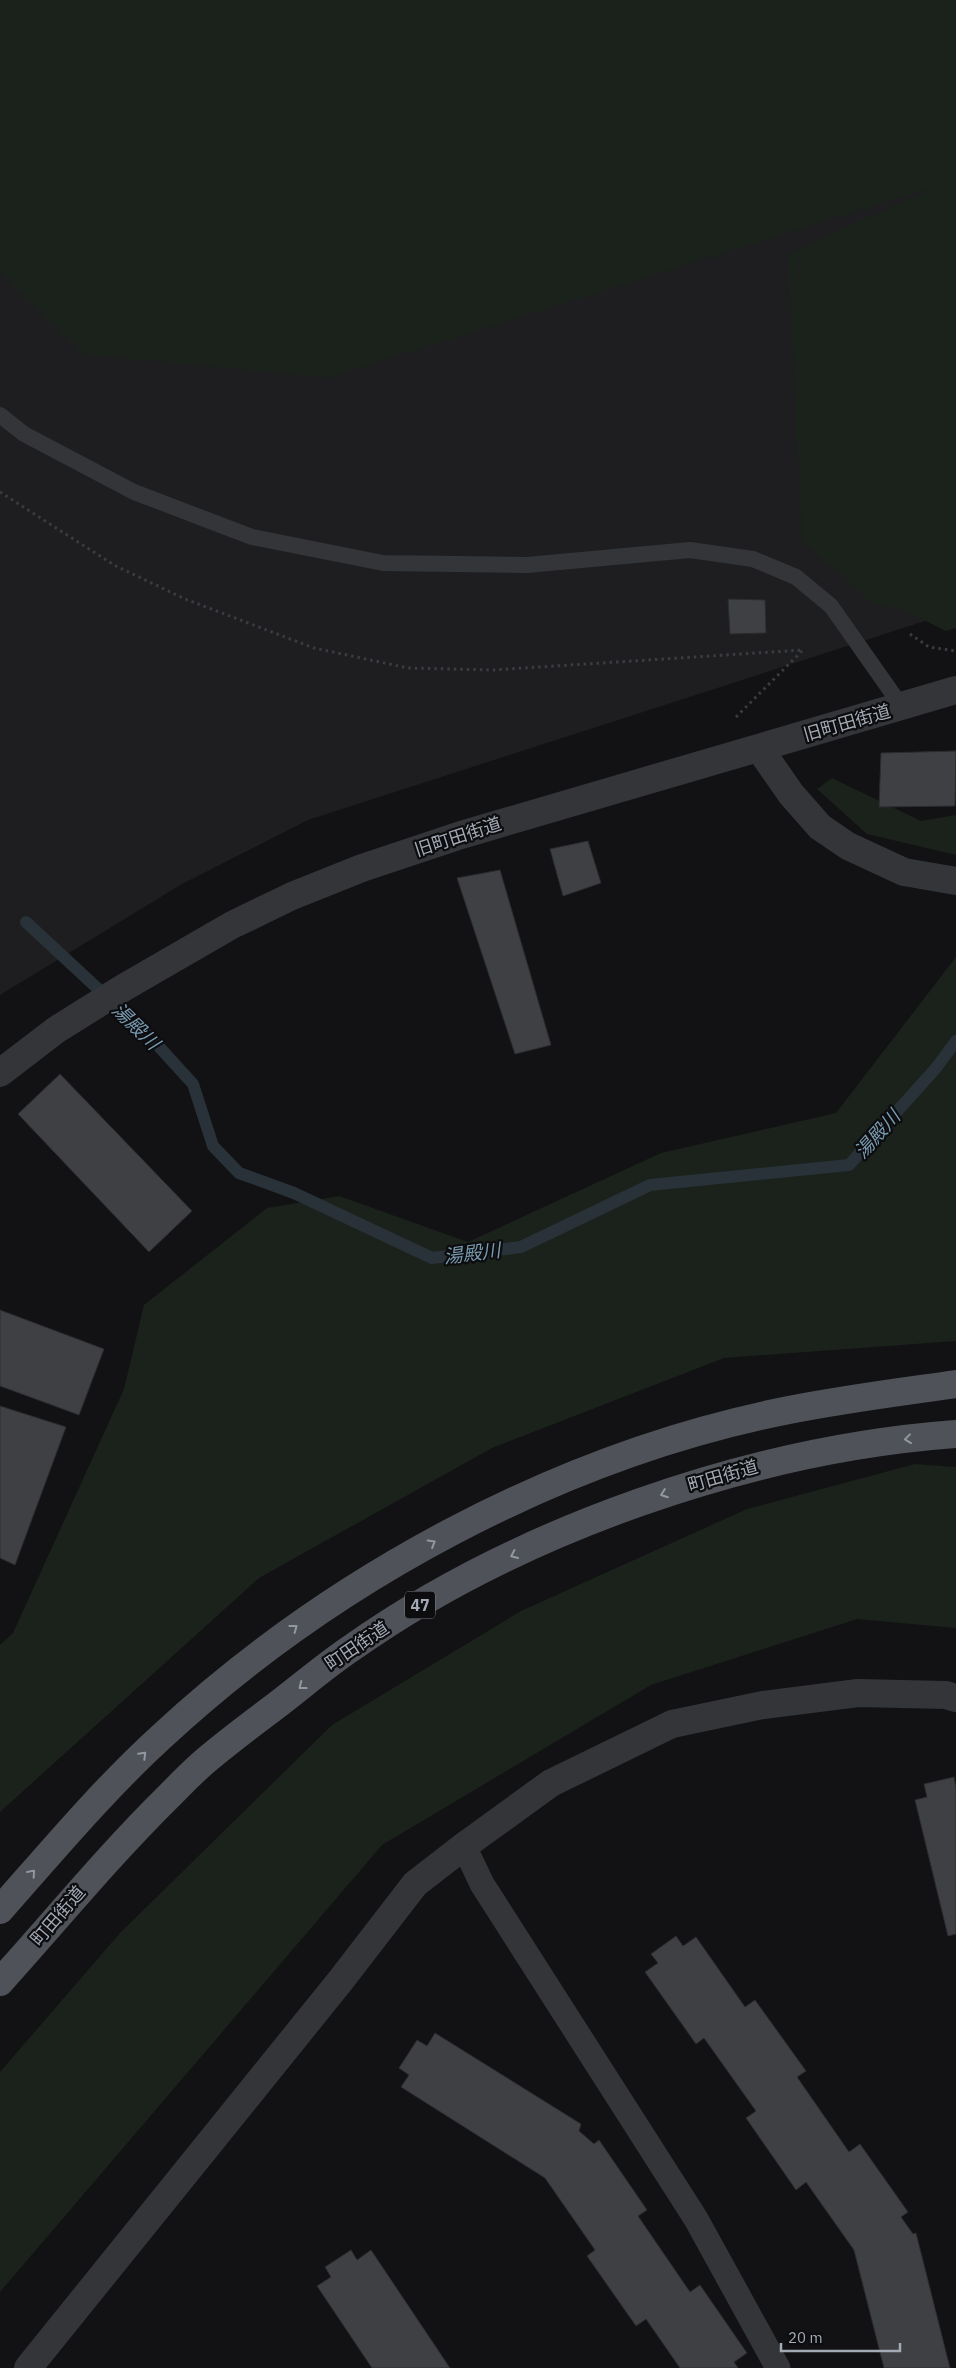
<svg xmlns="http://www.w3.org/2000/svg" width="956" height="2368" viewBox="0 0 956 2368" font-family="'IBM Plex Sans','Noto Sans JP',sans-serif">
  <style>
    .built { fill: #1e1e21 }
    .green { fill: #1a221b }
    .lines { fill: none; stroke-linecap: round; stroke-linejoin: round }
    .stream { stroke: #283238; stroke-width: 12 }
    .building { fill: #3e4044; stroke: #2c2c30 }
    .path { stroke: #393c40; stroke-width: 3; stroke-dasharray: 2.5 4; stroke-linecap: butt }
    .service { stroke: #333539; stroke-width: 16 }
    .pedestrian { stroke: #333539; stroke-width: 25 }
    .minor { stroke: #333539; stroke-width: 28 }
    .tertiary { stroke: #333539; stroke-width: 28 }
    .primary { stroke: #4f5258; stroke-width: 28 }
    .oneway { stroke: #9298a2 }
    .labels { text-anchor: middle; stroke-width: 4.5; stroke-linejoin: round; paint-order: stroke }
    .shield { fill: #0d0d0f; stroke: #767b83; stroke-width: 1 }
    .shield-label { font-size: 16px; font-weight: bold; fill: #a3aab5 }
    .street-label { font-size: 18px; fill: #a3aab5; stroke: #0d0d0f }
    .water-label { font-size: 19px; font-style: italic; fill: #799bb1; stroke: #0d0d0f }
  </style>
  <rect width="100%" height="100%" fill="#121214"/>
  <path class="built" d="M0,0H956V611L308,820L182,884L0,995Z"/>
  <path class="green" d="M0,0H956V628L946,631L901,609L873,603L802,541L788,254L940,185L327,378L83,354L0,272Z
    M832,778L921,821L956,815V855L867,834L817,789Z
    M956,957V1341L724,1358L492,1448L259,1578L0,1812V1645L13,1633L124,1389L144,1305L267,1208L339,1196L468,1242L661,1153L836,1113Z
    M915,1464L956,1467V1628L857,1619L651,1685L382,1845L0,2292V2072L120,1933L332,1725L521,1611L747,1509Z"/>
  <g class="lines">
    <path class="stream" d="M26,922L152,1039L193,1084L213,1146L239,1173L294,1193L432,1258L521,1247L650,1185L849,1165L936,1068L956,1041"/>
  </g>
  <path class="building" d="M728,599L765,600L766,633L730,634Z
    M956,751L955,806L879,807L881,753Z
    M588,841L601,883L563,896L550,849Z
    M500,870L551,1045L515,1054L457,878Z
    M60,1074L192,1211L149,1252L18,1114Z
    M0,1310L104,1349L79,1415L0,1386Z
    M0,1406L66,1427L15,1565L0,1558Z
    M954,1777L956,1788V1934L948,1936L915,1800L927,1797L924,1784Z
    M676,1936L683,1946L696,1937L745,2007L755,2000L806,2071L797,2077L849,2152L860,2144L908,2212L901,2217L913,2234L916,2233L950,2368H884L854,2250L806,2182L796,2190L746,2118L756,2111L704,2038L696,2044L645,1972L658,1963L651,1954Z
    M435,2033L581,2124L579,2131L594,2144L599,2140L647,2210L638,2216L690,2292L700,2285L747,2353L734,2362L738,2368H680L646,2319L636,2326L587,2256L595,2250L545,2178L401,2087L409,2075L399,2068L417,2040L427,2046Z
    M351,2250L357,2260L371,2250L450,2368H372L317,2286L331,2277L325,2267Z"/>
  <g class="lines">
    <path class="path" d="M0,492L114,565L185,599L314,648L408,668L493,670L803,650
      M910,634L929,647L956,651
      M736,717L802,651"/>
    <path class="service" d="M0,415L24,434L134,492L252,537L383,563L527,565L690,550L753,559L796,577L831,606L902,707"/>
    <path class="pedestrian" d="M464,1846L482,1884L696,2219L778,2368"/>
    <path class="minor" d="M759,748L791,794L820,827L848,846L904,872L956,881"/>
    <path class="tertiary" d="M0,1073L56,1030L123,988L232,925L292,896L362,868L461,835L956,690
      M28,2368L341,1980L415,1884L464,1846L551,1783L672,1724L763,1705L858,1693L946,1695L956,1698"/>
    <path class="primary" d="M0,1910C52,1851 103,1790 161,1737C331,1579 560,1455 789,1410C844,1399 900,1392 956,1384
      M0,1982C56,1920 109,1855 169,1796C182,1783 195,1769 210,1757C229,1741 249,1726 269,1711C296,1691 322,1668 350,1649C518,1530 751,1449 956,1434"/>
  </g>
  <defs><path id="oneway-chevron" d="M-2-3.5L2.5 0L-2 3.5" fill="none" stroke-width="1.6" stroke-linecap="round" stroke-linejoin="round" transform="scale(1.25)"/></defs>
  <g class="oneway">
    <use href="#oneway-chevron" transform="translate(908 1439) rotate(173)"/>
    <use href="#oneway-chevron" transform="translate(664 1494) rotate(160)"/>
    <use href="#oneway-chevron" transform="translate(432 1543) rotate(-31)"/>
    <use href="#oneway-chevron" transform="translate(514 1555) rotate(156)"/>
    <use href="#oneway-chevron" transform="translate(294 1628) rotate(-37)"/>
    <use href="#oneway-chevron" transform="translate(302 1686) rotate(142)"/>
    <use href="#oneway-chevron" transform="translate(143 1755) rotate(-45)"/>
    <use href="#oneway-chevron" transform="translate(32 1873) rotate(-49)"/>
  </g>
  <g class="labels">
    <rect class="shield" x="405" y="1591.5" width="30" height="27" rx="4"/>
    <g class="shield-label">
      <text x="420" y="1611">47</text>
    </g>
    <g class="street-label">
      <text transform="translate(847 723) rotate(-16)" y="6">旧町田街道</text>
      <text transform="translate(458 837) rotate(-18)" y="6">旧町田街道</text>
      <text transform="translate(723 1476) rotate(-16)" y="6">町田街道</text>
      <text transform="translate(357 1646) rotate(-34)" y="6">町田街道</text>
      <text transform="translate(58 1916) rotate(-49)" y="6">町田街道</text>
    </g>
    <g class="water-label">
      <text transform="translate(136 1026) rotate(44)" y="7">湯殿川</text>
      <text transform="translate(877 1134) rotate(-48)" y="7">湯殿川</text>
      <text transform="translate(472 1253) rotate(-7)" y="7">湯殿川</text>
    </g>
  </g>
  <path d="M781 2343v8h119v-8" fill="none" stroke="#a3aab5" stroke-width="2.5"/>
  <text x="788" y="2343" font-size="15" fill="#a3aab5" stroke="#0d0d0f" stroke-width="4" paint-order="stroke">20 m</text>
</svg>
